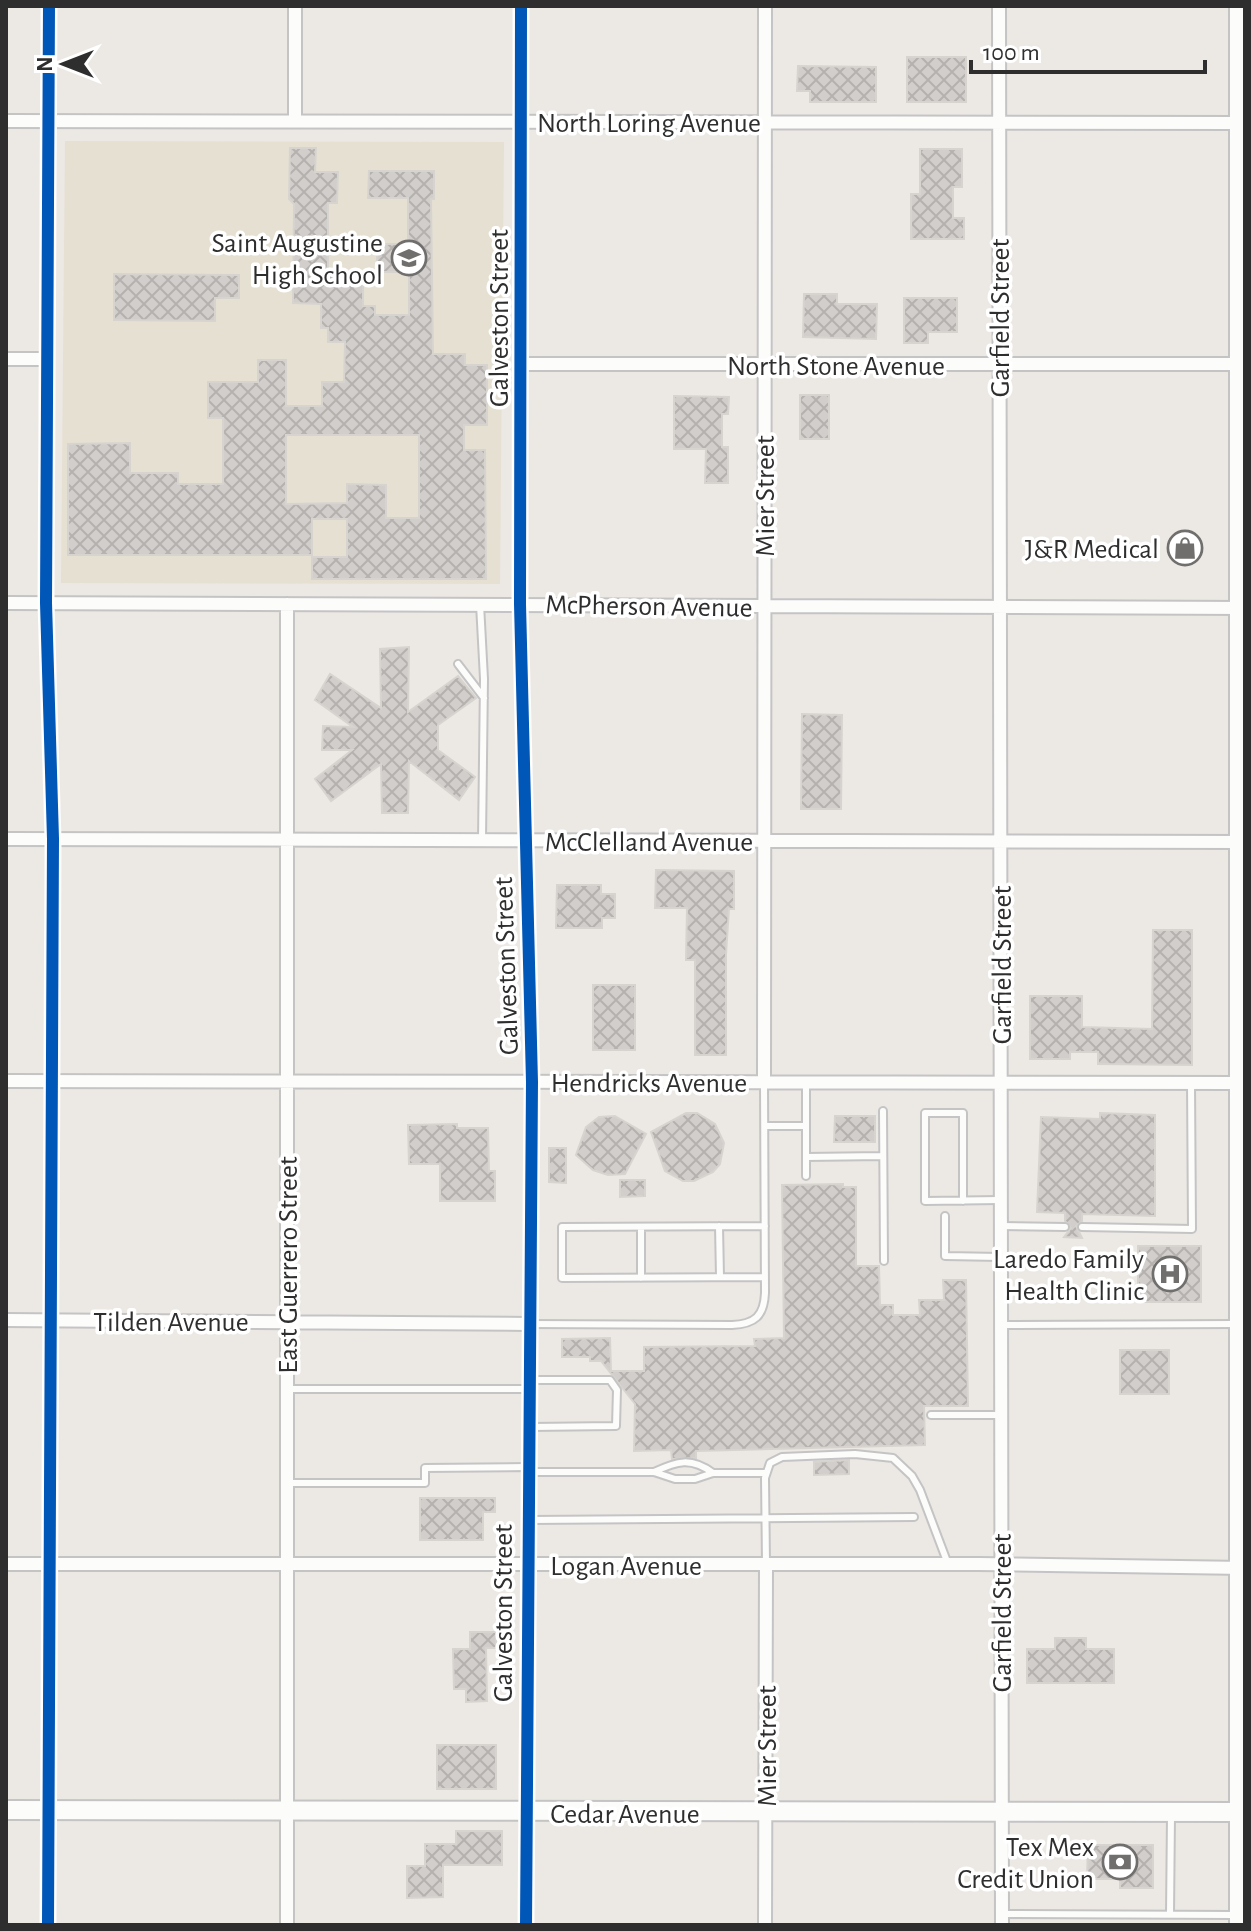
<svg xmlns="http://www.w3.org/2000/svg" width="1251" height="1931" viewBox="0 0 1251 1931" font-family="'Alegreya Sans',sans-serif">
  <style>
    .education { fill: #e6e0d3 }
    .building { fill: url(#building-cross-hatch); stroke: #d7d4d0; stroke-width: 2; fill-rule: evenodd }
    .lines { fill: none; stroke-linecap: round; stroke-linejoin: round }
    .lane-casing { stroke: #c5c4c5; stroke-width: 10 }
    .street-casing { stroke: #c5c4c5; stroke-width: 16 }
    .secondary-casing { stroke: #c5c4c5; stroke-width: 22 }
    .lane { stroke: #fcfcfb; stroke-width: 6 }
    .street { stroke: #fcfcfb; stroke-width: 12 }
    .secondary { stroke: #fcfcfb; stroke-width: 18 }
    .cycleway-casing { stroke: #fff; stroke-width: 17 }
    .cycleway { stroke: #0057b8; stroke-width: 12 }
    .labels { text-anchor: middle; stroke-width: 7; stroke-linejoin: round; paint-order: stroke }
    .street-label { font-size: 28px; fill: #2e2e2e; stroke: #fff }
    .poi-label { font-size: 28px; fill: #2e2e2e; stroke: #fff; text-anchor: end }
  </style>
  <defs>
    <pattern id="building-cross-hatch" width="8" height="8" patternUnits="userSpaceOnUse" patternTransform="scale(2)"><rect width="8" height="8" fill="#d1cecb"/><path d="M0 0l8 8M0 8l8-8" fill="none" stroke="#b4b1af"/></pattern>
  </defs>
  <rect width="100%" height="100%" fill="#ece8e4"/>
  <path class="education" d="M65,141L504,142L500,584L61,583Z"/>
  <path class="building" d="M907,57H966V102H907Z
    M798,66L876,67V102H810V91H797Z
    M290,148H316L315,172H338L337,203H328V271L363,272V306H375V315H409V272H377V244H408V198H368L369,171H434V199H431L433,354H465V365H487V425H464V450H485L486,579H312V557H347V519H312V555H68V444L130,443V473H178V484H223V418H208V382H258V360H286V406H322V382H344L345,342H328V328H321V304L293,303L294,204L289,199ZM286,435H419V518H386V485L347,484V503L286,504Z
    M920,149H962V187H953V218H964V239H911V194H920Z
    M114,274L239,275V298H215V321L114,320Z
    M804,294H837V304H877L876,339L803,337Z
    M904,298H957V332H928V343H904Z
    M800,395H829V439H800Z
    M674,396L729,397L728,414H722V447H728V483H705L706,449H674Z
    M409,647L408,712L458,676L476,698L438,725V750L475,777L459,800L409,761L408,813H382L381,764L331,801L315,779L352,750H322L323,726L353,727L315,700L330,674L381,708L380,649Z
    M802,714L842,715L841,809H801Z
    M656,870L734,871V909H729L726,954V1055H695V960H686L687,908H655Z
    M557,885H601V894H615V918H602V928H556Z
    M1153,930H1192V1065L1098,1064V1052H1070V1059H1030V996H1082V1027L1152,1029Z
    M593,985H635V1050H593Z
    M686,1113H697L715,1124L724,1143L720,1164L713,1172L694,1181H683L665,1171L651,1132Z
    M1100,1113L1155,1115V1216L1082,1214V1221L1076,1226L1082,1238L1064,1237L1071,1228L1065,1221V1213L1037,1212L1041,1117L1100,1119Z
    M615,1116L646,1134L625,1174L608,1175L593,1170L576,1155L586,1127L599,1117Z
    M835,1116H875V1142H834Z
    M457,1124V1128H488L489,1171H495V1201H440V1164H409L408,1125Z
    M549,1148H566V1183L549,1182Z
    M620,1180H645V1196L620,1197Z
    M843,1184V1187H856V1266H879L880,1305H893V1315H920L919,1300H944L943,1280H966L968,1406H924L925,1445L696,1451V1458L672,1459L671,1450L634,1451L635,1404L601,1361H590V1357H562V1339L610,1338L611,1371H644V1347L755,1346L754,1339L784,1338L782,1185Z
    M1138,1246H1201V1302H1138Z
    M1120,1350H1169V1394H1120Z
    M849,1460V1474L814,1475V1462Z
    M420,1498H495V1512H483V1540H420Z
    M470,1632H496V1648H486L487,1701L466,1702V1689H454L453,1649H470Z
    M1055,1638H1086V1649H1114V1683H1027V1649H1055Z
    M437,1745H496V1789H437Z
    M456,1831H502V1865H443V1897L407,1898V1866H425V1844H456Z
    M1088,1845H1153V1888H1120V1879H1087Z"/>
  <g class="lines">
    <g class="lane-casing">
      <path id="lane" d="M480,604L484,679L482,840
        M458,664L484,698
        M806,1083V1176
        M883,1111L884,1261
        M765,1126H806
        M806,1157L883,1156
        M963,1201V1113H925V1201L1000,1200
        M945,1216V1256L1000,1257
        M719,1226L720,1277
        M765,1226L562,1227V1278L765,1277
        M1000,1226L1065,1227
        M641,1227V1278
        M1082,1227L1192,1229L1191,1083
        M529,1324L732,1325C755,1324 764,1316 765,1293L764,1083
        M1000,1325L1236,1324
        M287,1389H528
        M931,1415H1000
        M531,1427L616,1426L617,1390L610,1380H531
        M530,1472H654L675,1479H695L713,1473H765
        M654,1472C677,1461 691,1457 713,1473
        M287,1483H425V1468L527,1467
        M530,1520L914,1517
        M766,1563L765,1478L770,1463L782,1457L855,1454L893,1458L912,1476L920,1490L948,1564
        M1002,1914L1235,1915
        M1170,1914L1171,1816"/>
    </g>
    <g class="street-casing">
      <path id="street" d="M521,6L520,604L532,1082L526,1925
        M999,6L1002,1925
        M6,121L1245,123
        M295,121V6
        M6,359H45
        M523,364H1245
        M6,603L1245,608
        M6,839L1245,842
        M6,1081L1245,1083
        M764,1083L765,6
        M6,1320L528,1324
        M6,1564H978L1245,1568
        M48,1925L53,839L46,603L49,6
        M287,1925V604
        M765,1925L766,1566"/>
    </g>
    <g class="secondary-casing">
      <path id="secondary" d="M1239,6V1925
        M6,1810L1245,1812"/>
    </g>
    <use href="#lane" class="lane"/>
    <use href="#street" class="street"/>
    <use href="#secondary" class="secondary"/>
    <g class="cycleway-casing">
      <path id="cycleway" d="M521,6L520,604L532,1082L526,1925
        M48,1925L53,839L46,603L49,6"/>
    </g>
    <use href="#cycleway" class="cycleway"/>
  </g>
  <defs>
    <g id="school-ring" transform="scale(1.8)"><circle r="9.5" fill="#fff" stroke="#706f6e" stroke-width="1.5"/><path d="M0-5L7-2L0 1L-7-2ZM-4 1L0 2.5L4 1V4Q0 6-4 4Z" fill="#706f6e"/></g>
    <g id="shop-ring" transform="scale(1.8)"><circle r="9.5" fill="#fff" stroke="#706f6e" stroke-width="1.5"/><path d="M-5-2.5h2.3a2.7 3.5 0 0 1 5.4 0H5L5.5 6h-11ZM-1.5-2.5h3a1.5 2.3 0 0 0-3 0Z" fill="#706f6e"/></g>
    <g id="hospital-ring" transform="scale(1.8)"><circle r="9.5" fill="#fff" stroke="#706f6e" stroke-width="1.5"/><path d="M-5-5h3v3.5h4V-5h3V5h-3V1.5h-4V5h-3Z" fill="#706f6e"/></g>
    <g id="bank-ring" transform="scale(1.8)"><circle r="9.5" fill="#fff" stroke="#706f6e" stroke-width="1.5"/><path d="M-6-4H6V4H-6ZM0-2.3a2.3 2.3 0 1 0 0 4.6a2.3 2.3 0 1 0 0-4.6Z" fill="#706f6e"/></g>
  </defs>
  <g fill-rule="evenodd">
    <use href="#school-ring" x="409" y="258"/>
    <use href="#shop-ring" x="1185" y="548"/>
    <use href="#hospital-ring" x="1170" y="1274"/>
    <use href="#bank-ring" x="1120" y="1862"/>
  </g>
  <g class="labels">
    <g class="street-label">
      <text x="649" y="132">North Loring Avenue</text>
      <text transform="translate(498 318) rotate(-90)" y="10">Galveston Street</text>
      <text transform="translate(999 318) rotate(-90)" y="10">Garfield Street</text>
      <text x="836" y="375">North Stone Avenue</text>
      <text transform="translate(764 496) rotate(-90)" y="10">Mier Street</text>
      <text transform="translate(649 605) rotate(1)" y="10">McPherson Avenue</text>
      <text x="649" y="851">McClelland Avenue</text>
      <text transform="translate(1001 965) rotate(-90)" y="10">Garfield Street</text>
      <text transform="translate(505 966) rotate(-92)" y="10">Galveston Street</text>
      <text x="649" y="1092">Hendricks Avenue</text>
      <text transform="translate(287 1265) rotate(-90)" y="10">East Guerrero Street</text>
      <text x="171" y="1331">Tilden Avenue</text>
      <text x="626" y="1575">Logan Avenue</text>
      <text transform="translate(502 1613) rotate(-90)" y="10">Galveston Street</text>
      <text transform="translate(1001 1613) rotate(-90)" y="10">Garfield Street</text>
      <text transform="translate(766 1746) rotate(-90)" y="10">Mier Street</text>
      <text x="625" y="1823">Cedar Avenue</text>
    </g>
    <g class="poi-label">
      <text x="383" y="252">Saint Augustine<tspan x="383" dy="32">High School</tspan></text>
      <text x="1159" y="558">J&amp;R Medical</text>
      <text x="1144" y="1268">Laredo Family<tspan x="1144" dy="32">Health Clinic</tspan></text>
      <text x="1094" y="1856">Tex Mex<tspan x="1094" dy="32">Credit Union</tspan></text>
    </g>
  </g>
  <rect width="1251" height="1931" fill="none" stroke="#2e2e2e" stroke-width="16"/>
  <g transform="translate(64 64) rotate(270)" stroke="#ffffff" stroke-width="6" paint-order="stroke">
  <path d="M0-6L14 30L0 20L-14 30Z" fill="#2e2e2e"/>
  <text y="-12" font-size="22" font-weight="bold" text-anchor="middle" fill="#2e2e2e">N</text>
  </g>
  <path d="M971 60v12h234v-12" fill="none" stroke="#2e2e2e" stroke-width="4"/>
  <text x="983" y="60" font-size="24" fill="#2e2e2e" stroke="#ffffff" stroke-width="6" paint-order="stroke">100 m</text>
</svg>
